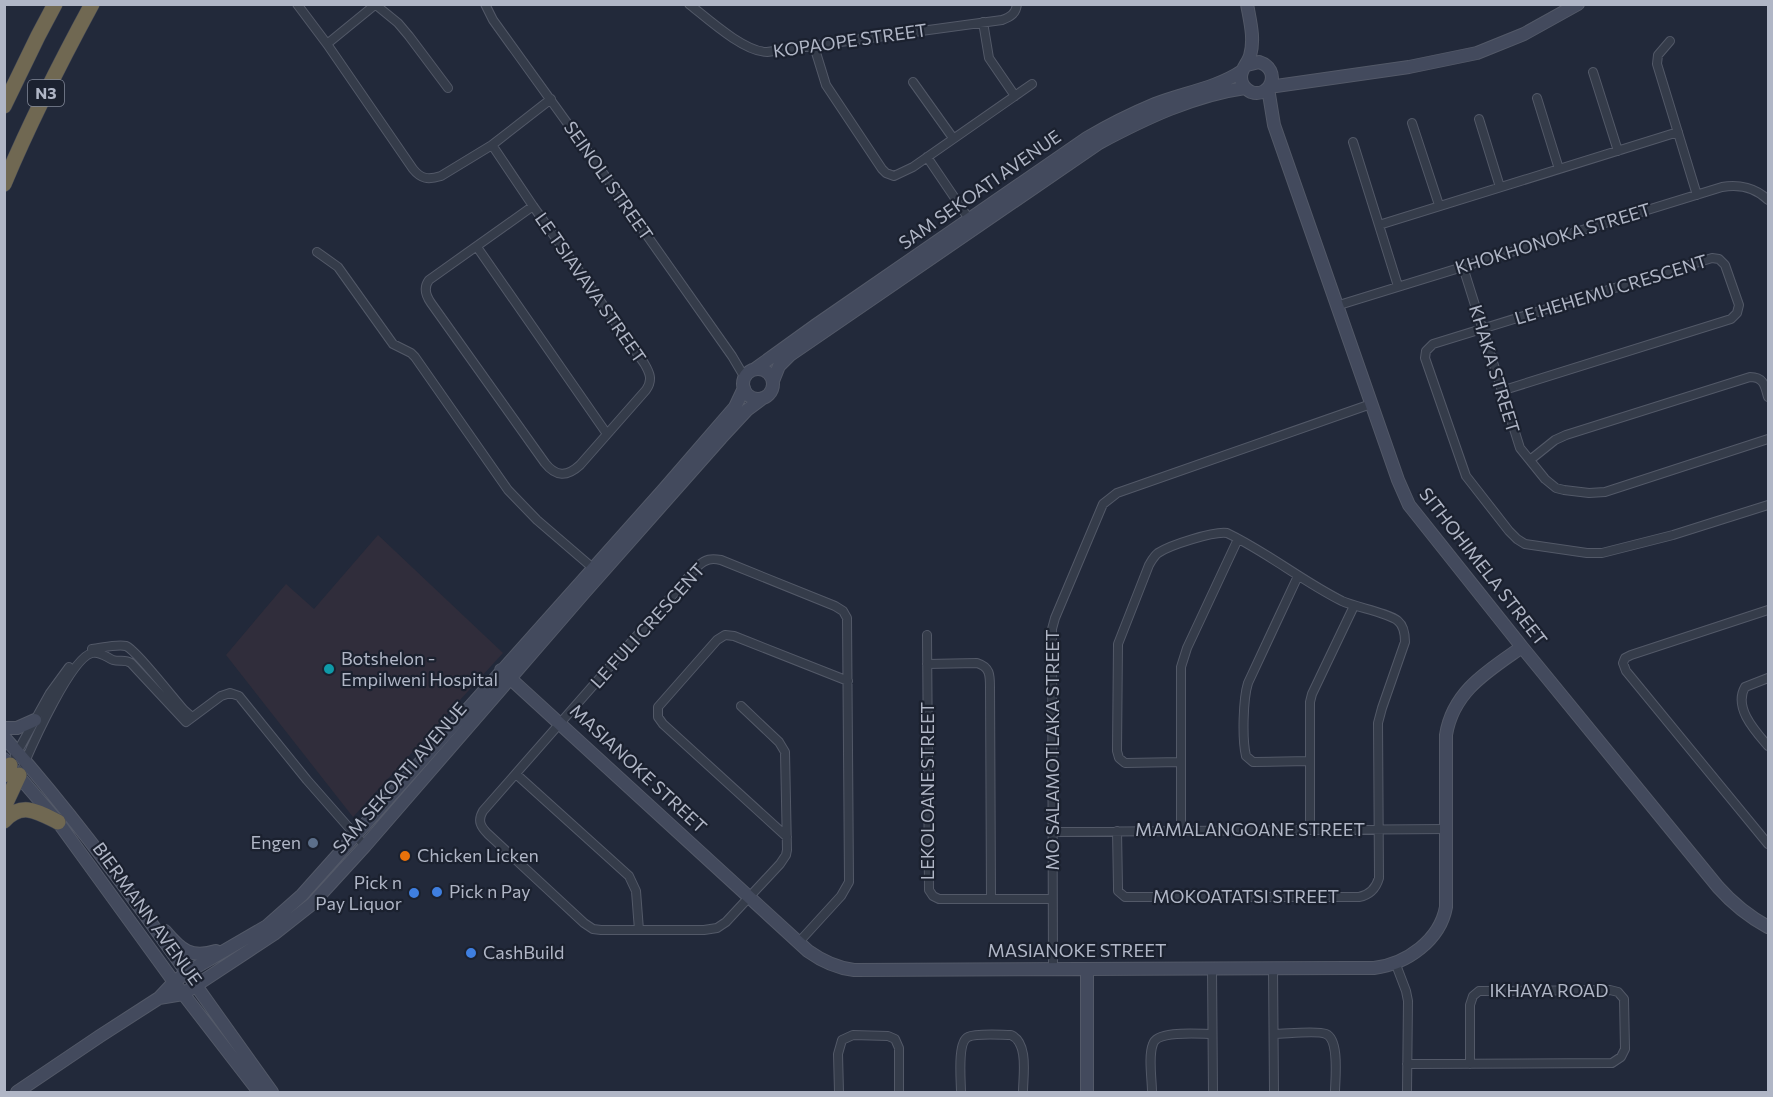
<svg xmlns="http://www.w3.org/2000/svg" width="1773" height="1097" viewBox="0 0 1773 1097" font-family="Commissioner,sans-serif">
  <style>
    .medical { fill: #302d3b }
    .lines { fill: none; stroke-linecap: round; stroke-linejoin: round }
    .street-casing { stroke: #535968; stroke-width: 10 }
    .secondary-casing { stroke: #535968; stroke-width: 14 }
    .highway-casing { stroke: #404655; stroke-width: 16 }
    .street { stroke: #353c4a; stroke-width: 8 }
    .secondary { stroke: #434a5d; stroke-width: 12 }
    .highway { stroke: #706852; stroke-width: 15 }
    .culture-dot { fill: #0f9aa8; stroke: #1b212f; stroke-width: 2 }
    .service-dot { fill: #5c6f8a; stroke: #1b212f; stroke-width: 2 }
    .food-dot { fill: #e8710a; stroke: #1b212f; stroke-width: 2 }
    .shop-dot { fill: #3f7fe0; stroke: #1b212f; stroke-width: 2 }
    .labels { text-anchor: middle; stroke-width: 4.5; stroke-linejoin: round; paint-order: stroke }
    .shield { fill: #1b212f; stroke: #838999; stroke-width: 1.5 }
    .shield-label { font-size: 16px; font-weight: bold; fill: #b0b6c6 }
    .street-label { font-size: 18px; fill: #b0b6c6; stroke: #1b212f }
    .poi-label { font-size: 18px; fill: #b0b6c6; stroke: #1b212f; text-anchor: start }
  </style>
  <rect width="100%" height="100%" fill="#22293a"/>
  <path class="medical" d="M378,535L503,653L353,817L226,655L286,584L314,609Z"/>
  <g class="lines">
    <g class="street-casing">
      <path id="street" d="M297,4L327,44L413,169C421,179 428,180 441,176L492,145L551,99
        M485,4L493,20L591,156L732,356L745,378
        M689,4C708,19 744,52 767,52L1002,20C1010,17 1016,14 1017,4
        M376,5L398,23L409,36L448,88
        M983,22L989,58L1015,96
        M1670,41L1658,55L1657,64L1697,195
        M327,44L376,4
        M814,46L826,85L882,169L886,173L894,176L913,167L1032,84
        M1593,72L1618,151
        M913,82L953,138
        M1537,98L1559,169
        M1479,119L1500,187
        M1412,123L1439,205
        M1353,142L1398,286
        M492,145L533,206L644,363C650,373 653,380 646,390L580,465C567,477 556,477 545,463L431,303C426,296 423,288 429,280L533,206
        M927,157L969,219
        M1379,225L1678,132
        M477,247L607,434
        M317,252L338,267L393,344L411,353L415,357L508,490L537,520L594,569
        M1463,267L1520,448L1545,479L1556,488L1564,490L1589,493L1605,492L1768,439
        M1336,306L1722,187C1739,184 1756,188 1768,200
        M1501,391L1731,319L1737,313L1739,305L1725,265L1719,259L1712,258L1433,344L1426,351L1425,358L1466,476L1509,531L1517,539L1525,544L1587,553H1602L1673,535L1768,505
        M1530,460L1555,440L1566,435L1750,377C1764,377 1765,386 1768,397
        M1298,576L1248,683C1243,699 1242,739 1246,756L1253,762L1309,761
        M1768,610L1631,655L1625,658L1623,663L1626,671L1768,844
        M927,635L929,890L933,896L939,899H1052
        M92,649C102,648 116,644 126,646C136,650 174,699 184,710L192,717
        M927,664L977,663C990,667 990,675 990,687L991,899
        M1768,678L1745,687C1733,708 1756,732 1768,746
        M741,706L779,742L785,752L787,850L786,855L780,864L726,922L717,928L704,930H601L593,929L584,923L488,834C481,827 477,821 483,811L698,566C706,559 711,558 721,560L835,606L843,611L847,618L849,882L841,896L799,942
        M15,756L50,693L69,667
        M24,764C33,743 71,658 92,653C100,651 106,657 113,660C120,662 125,659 131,663L186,722L221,696L230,693L239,696L307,780L365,846
        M516,774L629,876L636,891L639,930
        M1310,830V702L1312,694L1354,606
        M1117,831L1118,887V891L1125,897H1359C1370,895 1376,888 1379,878L1378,723L1382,708L1405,642C1405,634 1404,626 1398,621C1389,613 1355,607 1342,601C1302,581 1267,552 1227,533C1214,531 1170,545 1158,553C1154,556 1152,560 1149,565L1118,644L1117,751L1119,758L1125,763L1181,762
        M1181,831V667L1187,648L1238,539
        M1053,832L1447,829
        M787,837L663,724L658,717V707L717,640L725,635L734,636L848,681
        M1395,962L1406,991L1408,1001L1407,1092
        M1273,968L1274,1092
        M1212,969L1213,1092
        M1053,970L1052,629L1055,618L1103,504L1117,493L1371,404
        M1274,1034C1286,1034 1317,1030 1326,1034C1340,1040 1335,1080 1335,1092
        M1407,1064L1612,1063L1621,1057L1625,1049L1624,999L1618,992L1610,990L1479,991L1473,996L1470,1005V1064
        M839,1092L838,1054L842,1040L853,1035L888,1036L895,1039L899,1048V1092
        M961,1092C961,1081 957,1042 968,1037C976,1033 1001,1035 1011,1035C1029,1043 1023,1076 1023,1092
        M1152,1092C1152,1079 1148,1056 1153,1044C1157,1030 1199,1034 1212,1034"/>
    </g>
    <g class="secondary-casing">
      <path id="secondary" d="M1247,4C1250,21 1255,39 1250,56C1248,63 1241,69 1241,77C1241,83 1245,89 1251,92C1271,99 1282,69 1259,62L1247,65
        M1269,87L1409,67L1477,53L1524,34L1578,4
        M1268,88L1274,125L1398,480L1409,505L1522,647L1718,887C1733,904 1748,916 1768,927
        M755,369L816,325L1087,138C1109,125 1131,114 1155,104C1183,93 1217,88 1242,71
        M743 384a15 15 0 1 1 30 0a15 15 0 1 1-30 0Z
        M773,381L779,366L790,355L1099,143C1144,119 1194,95 1245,88
        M501,670L808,951C822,961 837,968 854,970L1350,968C1358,968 1366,968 1374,968C1407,964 1440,940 1446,907V735C1453,691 1488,671 1522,647
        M4,728H17L35,720
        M4,737C103,848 185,972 272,1092
        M4,759L58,822L174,982L259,1092
        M165,931C181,950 191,959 216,951
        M1087,969V1092
        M159,998L183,994L274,934L312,904L365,846L584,593L721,438L747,410L763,398
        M17,1092L100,1036L159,998L174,982L186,973L267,926L302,895L665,488L735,407L744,388"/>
    </g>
    <g class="highway-casing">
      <path id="highway" d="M4,106L38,36L55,4
        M4,184C30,122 60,63 92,4
        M4,775L10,765
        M4,807L19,775
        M4,821C22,801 38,812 58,822"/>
    </g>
    <use href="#street" class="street"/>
    <use href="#secondary" class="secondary"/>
    <use href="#highway" class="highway"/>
  </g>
  <circle class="culture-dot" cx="329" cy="669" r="6"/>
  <circle class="service-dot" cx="313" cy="843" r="6"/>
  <circle class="food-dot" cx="405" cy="856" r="6"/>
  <g class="shop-dot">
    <circle cx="437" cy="892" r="6"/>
    <circle cx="414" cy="893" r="6"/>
    <circle cx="471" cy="953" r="6"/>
  </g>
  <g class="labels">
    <rect class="shield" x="28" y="80" width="36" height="26" rx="4.5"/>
    <g class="shield-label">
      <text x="46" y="99">N3</text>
    </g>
    <g class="street-label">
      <text transform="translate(850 41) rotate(-8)" y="6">KOPAOPE STREET</text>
      <text transform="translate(608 181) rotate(55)" y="6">SEINOLI STREET</text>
      <text transform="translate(980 190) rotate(-35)" y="6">SAM SEKOATI AVENUE</text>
      <text transform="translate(1553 239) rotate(-17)" y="6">KHOKHONOKA STREET</text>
      <text transform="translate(590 288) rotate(55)" y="6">LE TSIAVAVA STREET</text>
      <text transform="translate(1611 290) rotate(-17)" y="6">LE HEHEMU CRESCENT</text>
      <text transform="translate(1494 369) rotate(73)" y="6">KHAKA STREET</text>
      <text transform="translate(1483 567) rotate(52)" y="6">SITHOHIMELA STREET</text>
      <text transform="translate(648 626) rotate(-48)" y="6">LE FULI CRESCENT</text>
      <text transform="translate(1053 750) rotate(-90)" y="6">MO SALAMOTLAKA STREET</text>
      <text transform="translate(638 769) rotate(43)" y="6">MASIANOKE STREET</text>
      <text transform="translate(400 778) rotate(-49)" y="6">SAM SEKOATI AVENUE</text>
      <text transform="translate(928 791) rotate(-90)" y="6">LEKOLOANE STREET</text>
      <text x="1250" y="836">MAMALANGOANE STREET</text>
      <text x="1246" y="903">MOKOATATSI STREET</text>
      <text transform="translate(147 914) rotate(54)" y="6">BIERMANN AVENUE</text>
      <text x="1077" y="957">MASIANOKE STREET</text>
      <text x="1549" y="997">IKHAYA ROAD</text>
    </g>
    <g class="poi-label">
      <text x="341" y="665">Botshelon -<tspan x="341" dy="21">Empilweni Hospital</tspan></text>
      <text x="301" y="849" text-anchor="end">Engen</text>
      <text x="417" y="862">Chicken Licken</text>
      <text x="402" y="889" text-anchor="end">Pick n<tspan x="402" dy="21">Pay Liquor</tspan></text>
      <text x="449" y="898">Pick n Pay</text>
      <text x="483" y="959">CashBuild</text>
    </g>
  </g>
  <rect width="1773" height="1097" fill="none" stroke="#b0b6c6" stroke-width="12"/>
</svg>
